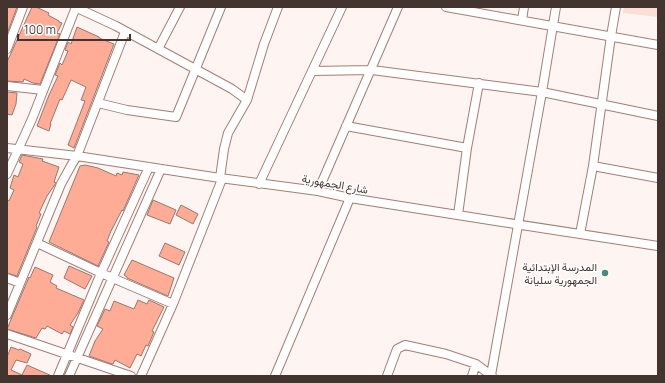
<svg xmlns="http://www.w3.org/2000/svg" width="665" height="383" viewBox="0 0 665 383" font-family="Manrope,Vazirmatn,sans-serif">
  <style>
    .green { fill: #fcded6 }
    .building { fill: #ffac97; stroke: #9c766c }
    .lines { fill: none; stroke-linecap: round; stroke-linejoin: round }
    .minor-casing { stroke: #a47e74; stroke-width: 10 }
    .minor { stroke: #fff; stroke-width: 8 }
    .poi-dot { fill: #468c83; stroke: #fff; stroke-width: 1.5 }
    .labels { text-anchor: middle; stroke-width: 3; stroke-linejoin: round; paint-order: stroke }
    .street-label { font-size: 11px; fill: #44342f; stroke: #fff }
    .poi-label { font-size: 11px; fill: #44342f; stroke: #fff; text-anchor: end }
  </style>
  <rect width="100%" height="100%" fill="#fef5f2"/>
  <path class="green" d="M624,7H658V17L623,13Z"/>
  <path class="building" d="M7,7H17L7,34Z
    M32,7H36L49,13L48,15L59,21V22L62,23L57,33L60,34L40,84L33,83L24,79L23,82L7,81V62Z
    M77,27L99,37V38L114,44L74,148L68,145L85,101L81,100L86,87L71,80L62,100L60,99L50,124H51L49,131L37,126L49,95L58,76L55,75L60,63L62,65L68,51L65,50L68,42L71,44Z
    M7,92L17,93L16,104L12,115L7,114Z
    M22,155L43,159L42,161L59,167L54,182L56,183L47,196L39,213L41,214L36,226L37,227L17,276L7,273V200L9,201L14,190L10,188L14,175L18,177L23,164L19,162Z
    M85,165L98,168L116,176L117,173L122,175L123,172L139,175L123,211L122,210L111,231L107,241L109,242L98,266L49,242L80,166Z
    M153,200L176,210L170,224L147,215Z
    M181,205L198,214L193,224L176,215Z
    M165,243L185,252L179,265L159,256Z
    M132,260L174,278L168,296L127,278V277L124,275Z
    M69,266L92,276L85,289L64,278Z
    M35,267L53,275L50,282L57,286L56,288L84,300L78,313L70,325L73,327L70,334L64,331L62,334L47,326L45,329L42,328L36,338L7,329L29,277L30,278Z
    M138,300L147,304L149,300L164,307L152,331L154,332L148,346L146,345L141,356L137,354L130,368L115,360L113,364H112L89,356L95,341L103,329L97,326L105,309L110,311L114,301L134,309Z
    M11,347L19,350L20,349L31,354L27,363L16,360L11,370L22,375L27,365L52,376H7V357Z"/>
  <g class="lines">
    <g class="minor-casing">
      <path id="minor" d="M75,7L116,26L232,89L247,100
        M446,7L658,45
        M522,20L524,7
        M7,49L23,7
        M158,49L180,7
        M312,71L372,70L542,92L658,116
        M7,86L43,90
        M98,103L127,110L176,117L221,7
        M346,126L467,148
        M7,148L77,156L220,178L318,191L350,198L502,222L658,246
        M593,166L658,178
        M7,174L32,119L76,7
        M220,178L224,149L228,133L247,100L264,44L278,7
        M259,184L342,7
        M318,191L398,7
        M458,215L467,148L479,83
        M580,234L593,166L611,36L616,7
        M37,243L101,273L173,304
        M7,278L20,283
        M7,315L61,184L72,164L77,156L125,32
        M7,334L131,376
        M491,375L542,92L556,7
        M58,376L101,273L149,167
        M69,376L161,169
        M141,376L173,304L222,179
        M275,376L350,198
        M387,376L397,349L405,345L446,354L476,364L492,376
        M472,376L476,364"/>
    </g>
    <use href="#minor" class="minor"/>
  </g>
  <circle class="poi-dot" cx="605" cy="273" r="4"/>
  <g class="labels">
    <g class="street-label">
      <text transform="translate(335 184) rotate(10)" y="4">شارع الجمهورية</text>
    </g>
    <g class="poi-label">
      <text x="597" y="271">المدرسة الإبتدائية<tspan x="597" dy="13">الجمهورية سليانة</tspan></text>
    </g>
  </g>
  <rect width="665" height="383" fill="none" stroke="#44342f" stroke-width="16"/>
  <path d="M18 34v6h112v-6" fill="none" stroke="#44342f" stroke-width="2"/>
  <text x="24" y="34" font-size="12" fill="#44342f" stroke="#ffffff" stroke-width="3" paint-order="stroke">100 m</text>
</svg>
